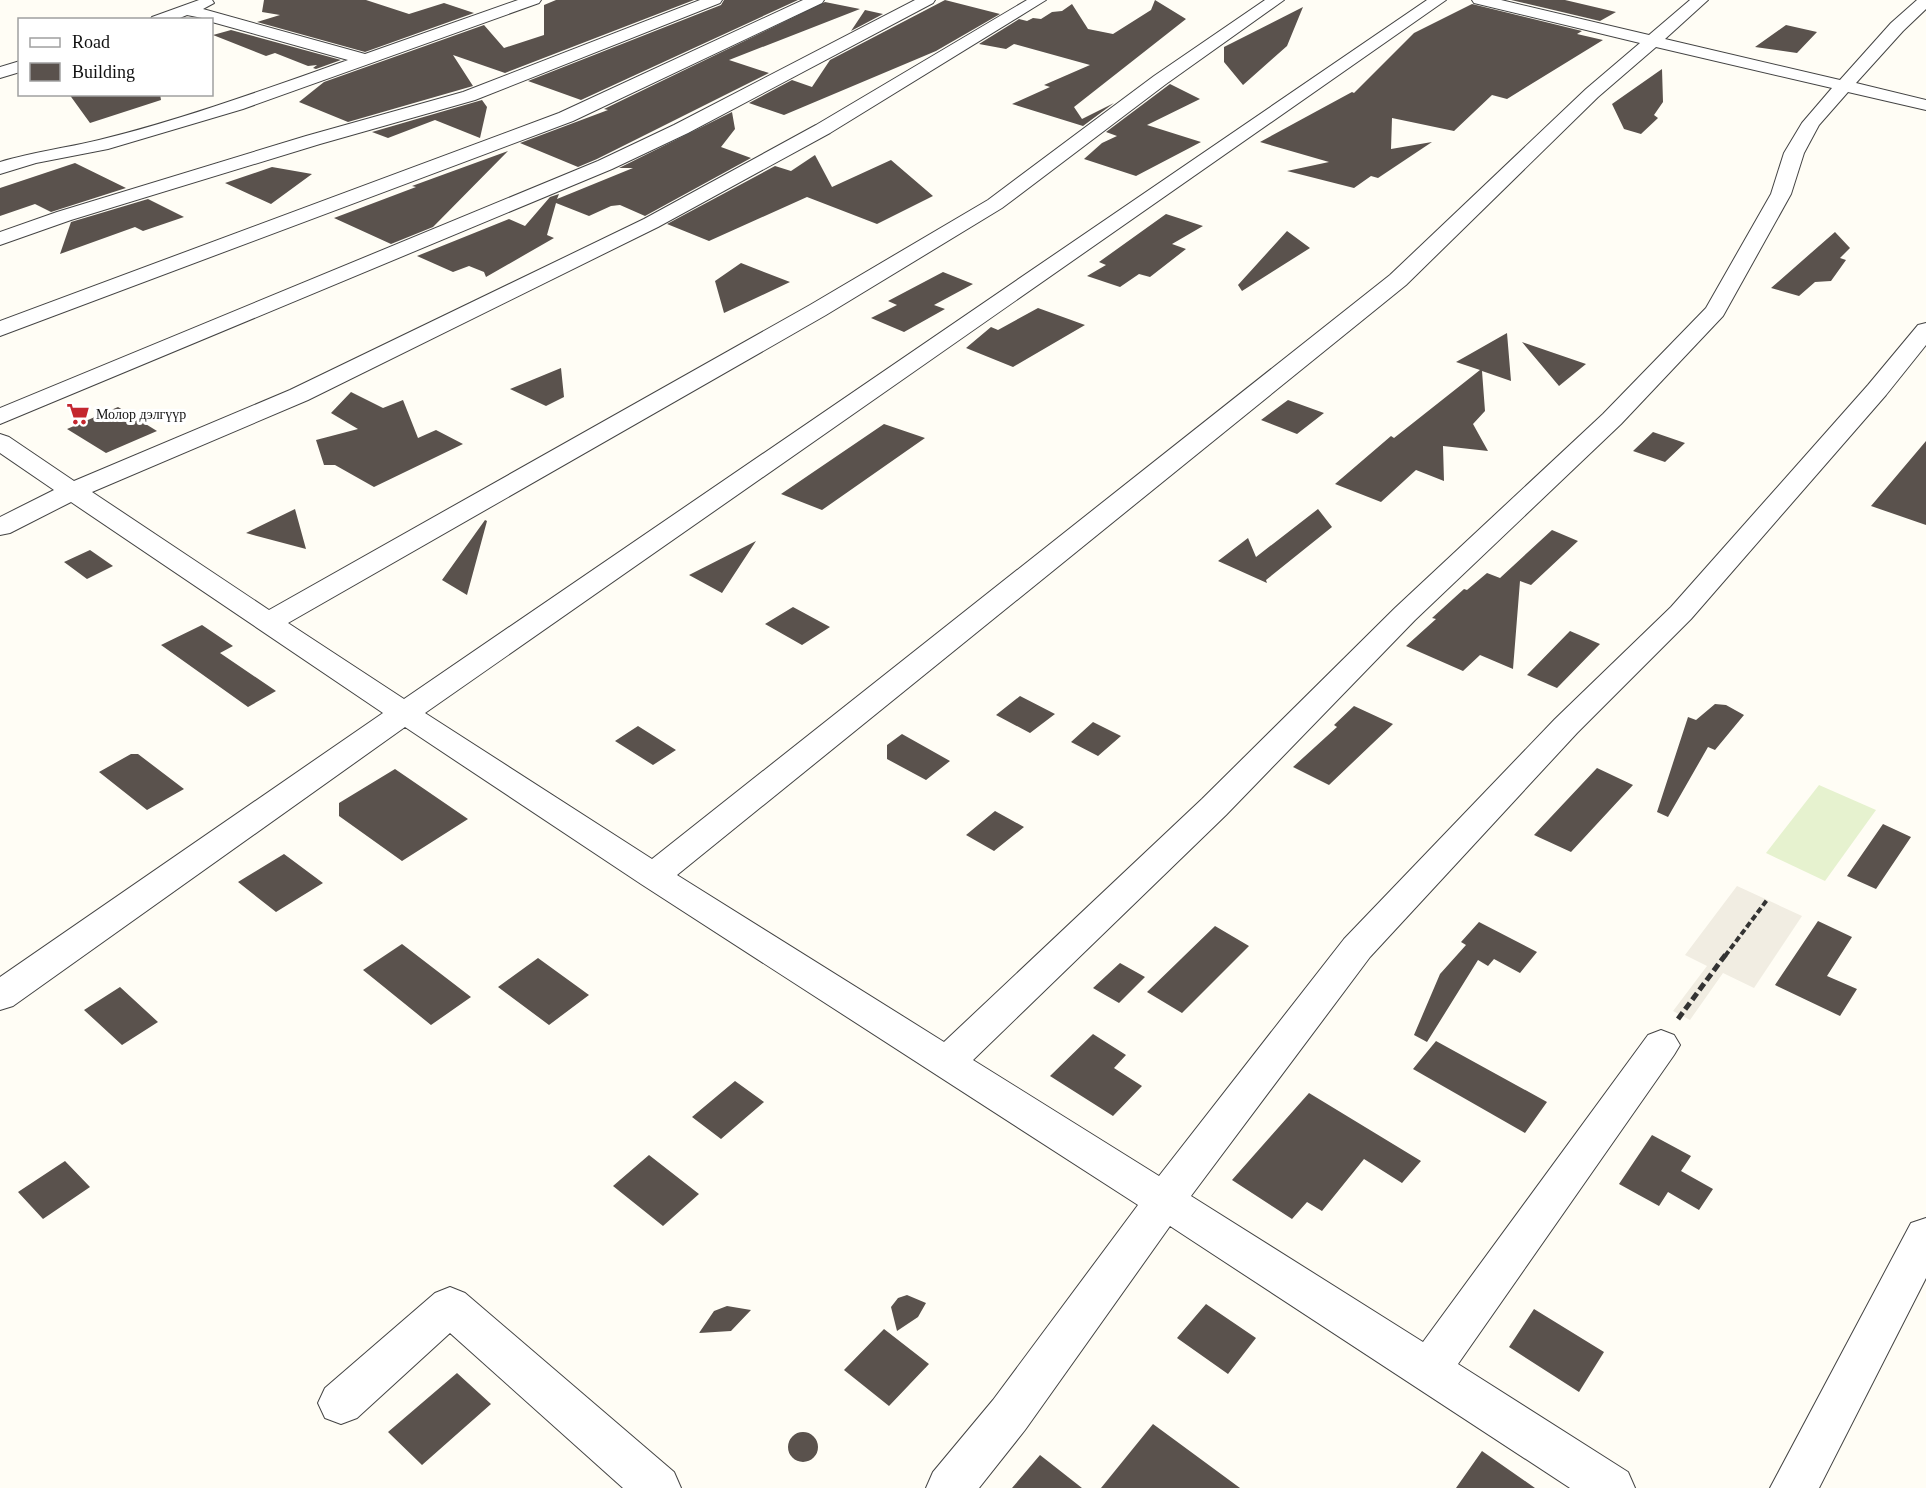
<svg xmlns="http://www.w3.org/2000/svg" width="1926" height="1488" viewBox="0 0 1926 1488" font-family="Georgia,serif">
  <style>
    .pitch { fill: #e6f2cf }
    .plaza { fill: #f1ede2 }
    .building { fill: #5a524d }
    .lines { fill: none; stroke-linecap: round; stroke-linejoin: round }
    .minor-casing { stroke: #444; stroke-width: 2 }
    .path-far1 { stroke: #333; stroke-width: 4; stroke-dasharray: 6 3; stroke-linecap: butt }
    .path { stroke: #333; stroke-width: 5; stroke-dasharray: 8 4; stroke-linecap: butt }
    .minor { fill: #fff; fill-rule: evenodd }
    .labels { text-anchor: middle; stroke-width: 6; stroke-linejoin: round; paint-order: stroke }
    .far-poi-label { font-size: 14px; fill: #111; stroke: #fff; text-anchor: start }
  </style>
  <rect width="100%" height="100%" fill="#fffdf5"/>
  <path class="pitch" d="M1819,785L1876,810L1825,881L1766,853Z"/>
  <path class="plaza" d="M1737,886L1802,916L1754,988L1723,973L1690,1020L1673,1011L1707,966L1685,955Z"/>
  <path class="building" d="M264,0H366L409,14L444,3L474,13L365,52L257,22L280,15L262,12Z
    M556,0H694L505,73L453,55L473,86L348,122L299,102L324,82L484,25L504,48L544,35V5Z
    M724,0H798L581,100L528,81L721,5Z
    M945,0L1000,14L936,51L784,115L749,103L792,80L812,87L830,60Z
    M1155,0L1186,19L1074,107L1082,119L1114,103L1083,126L1012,104L1050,87L1044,85L1090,65L1014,44L1006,49L979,44L1019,19L1027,21L1033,18L1041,19L1052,12L1062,11L1072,4L1088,29L1113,34L1151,10Z
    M1511,0H1565L1616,12L1600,21Z
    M825,2L860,9L729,60L769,73L597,159L578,167L520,143L608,110L604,109Z
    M1472,4L1582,31L1577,34L1603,40L1507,99L1492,95L1454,131L1392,118L1391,149L1432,142L1378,178L1371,176L1354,188L1287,171L1329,162L1260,142L1352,92L1354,93L1414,33Z
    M1303,7L1287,46L1243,85L1224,62V47Z
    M865,10L883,14L851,31Z
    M1786,25L1817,32L1797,53L1755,47Z
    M231,30L341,60L316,69L313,68L317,65L308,66L275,53L266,56L213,35Z
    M1662,69L1663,102L1654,115L1658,118L1641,134L1624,129L1612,104Z
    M1170,84L1200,99L1147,125L1201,142L1136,176L1084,159L1102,143L1117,136L1106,132Z
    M69,94H160L161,100L90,123Z
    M482,100L487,107L480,138L435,120L388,138L372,132Z
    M732,112L735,129L721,147L751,158L645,216L620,205L611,206L589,216L556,203L547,235L554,238L486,277L484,272L469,266L453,272L417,256L509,219L525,226L550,197L559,194L557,199L633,168H619Z
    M508,151L433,227L391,244L334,218L416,187L412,186Z
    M815,155L832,187L891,160L933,196L877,224L807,197L709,241L667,224L775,166L791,171Z
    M75,163L126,188L51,212L35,204L0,216V188Z
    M272,167L312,174L271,204L225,183Z
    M148,199L184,217L143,231L135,227L60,254L71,222Z
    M1166,214L1203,226L1172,244L1186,249L1150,277L1139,274L1120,287L1087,276L1106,265L1099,262Z
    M1287,231L1310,248L1242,291L1238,285Z
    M1835,232L1850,248L1840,258L1846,260L1831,281L1815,282L1799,296L1771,288Z
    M741,263L790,282L724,313L715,281Z
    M943,272L973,284L934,305L945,309L904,332L871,318L897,305L888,301Z
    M1038,308L1085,325L1013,367L966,348L991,327L998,330Z
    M1507,333L1511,381L1482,371L1485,411L1473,424L1488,451L1443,446L1444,481L1416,470L1381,502L1335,484L1391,436L1394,438L1480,370L1456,362Z
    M1522,342L1586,364L1559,386Z
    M561,368L564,397L546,406L510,389Z
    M351,392L383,408L403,400L418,438L436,430L463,444L374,487L335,465H324L316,440L358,429L331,413Z
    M1288,400L1324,413L1297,434L1261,420Z
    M118,407L157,431L106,453L67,429Z
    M884,424L925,438L822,510L781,494Z
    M1653,432L1685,443L1665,462L1633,451Z
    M1926,441V525L1871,506Z
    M295,509L306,549L246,533Z
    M1318,509L1332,527L1266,580L1267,583L1218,561L1248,538L1256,557Z
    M485,520L487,521L467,595L442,580Z
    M1552,530L1578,541L1531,585L1520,581L1513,669L1480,655L1463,671L1406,646L1436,619L1432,618L1464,589L1467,590L1487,573L1500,578Z
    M756,541L722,593L689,575Z
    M90,550L113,566L87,579L64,562Z
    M793,607L830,627L802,645L765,624Z
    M202,625L233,646L220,653L276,691L248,707L161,645Z
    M1570,631L1600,644L1557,688L1527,675Z
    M1020,696L1055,714L1030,733L996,715Z
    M1715,704L1726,705L1744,715L1715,750L1708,747L1668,817L1657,812L1688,717L1696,720Z
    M1354,706L1393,724L1329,785L1293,767L1337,727L1334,725Z
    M1093,722L1121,736L1098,756L1071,742Z
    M638,726L676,750L653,765L615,741Z
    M902,734L950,761L926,780L887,759V745Z
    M131,754H138L184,789L147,810L99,772Z
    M1597,768L1633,785L1571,852L1534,835Z
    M395,769L468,819L402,861L339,816V803Z
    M995,811L1024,827L994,851L966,835Z
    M1883,824L1911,837L1876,889L1847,876Z
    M284,854L323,883L276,912L238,882Z
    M1818,921L1852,937L1827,976L1857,989L1840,1016L1775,985Z
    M1479,922L1537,952L1520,973L1494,959L1488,966L1478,960L1427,1042L1414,1035L1440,974L1466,945L1461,942Z
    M1215,926L1249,946L1182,1013L1147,992Z
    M402,944L471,997L431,1025L363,970Z
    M538,958L589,995L549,1025L498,987Z
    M1120,963L1145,977L1119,1003L1093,988Z
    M120,987L158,1022L122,1045L84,1010Z
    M1093,1034L1126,1055L1114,1068L1142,1086L1113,1116L1050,1076Z
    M1436,1041L1547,1102L1525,1133L1413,1069Z
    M735,1081L764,1102L721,1139L692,1117Z
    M1309,1093L1421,1161L1402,1183L1364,1159L1322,1211L1307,1202L1292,1219L1232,1180Z
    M1652,1135L1691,1156L1681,1171L1713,1189L1699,1210L1668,1192L1659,1206L1619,1184Z
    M649,1155L699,1194L663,1226L613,1186Z
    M65,1161L90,1187L43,1219L18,1192Z
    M907,1295L926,1303L918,1317L897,1331L891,1307L898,1298Z
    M1206,1304L1256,1338L1228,1374L1177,1338Z
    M727,1306L751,1310L731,1331L699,1333L714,1311Z
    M1534,1309L1604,1352L1579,1392L1509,1347Z
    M884,1329L929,1364L889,1406L844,1370Z
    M457,1373L491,1404L422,1465L388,1432Z
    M1153,1424L1240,1488H1101Z
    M788 1447a15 15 0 1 1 30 0a15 15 0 1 1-30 0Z
    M1482,1451L1535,1488H1456Z
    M1040,1455L1082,1488H1012Z"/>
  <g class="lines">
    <g class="minor-casing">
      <path id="minor" d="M199,0H212L214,3L203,9L365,54L518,0H541L539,3L243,109L108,149L36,163L0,174V162C33,152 66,148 99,140C184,119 266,89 348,60L212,22V20L187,15L175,20H150L152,17Z
        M700,0H722L720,3L475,100L320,144L71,220L0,245V232L57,212L306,136L463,92Z
        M803,0H824L822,3L573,121L0,336V321L559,113Z
        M915,0H935L933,3L688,133L612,169L0,424V408L598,161L674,125Z
        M1027,0H1046L830,133L658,227L308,400L92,492L269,610L810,305L988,200L1154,76L1265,0H1284L1166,84L1002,208L826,315L288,623L404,699L1427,0H1446L425,713L652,859L1390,275L1586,89L1640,43L1474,3L1472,0H1501L1649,35L1690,0H1708L1665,39L1840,80L1891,23L1917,0H1926V9L1903,31L1856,83L1926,100V110L1848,92L1819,125L1804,153L1791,194L1723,316L1621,424L1415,620L1226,815L973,1060L1159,1176L1344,939L1555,719L1671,607L1868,385L1918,325L1926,323V345L1886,395L1691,619L1577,733L1370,957L1191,1196L1423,1342L1648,1035L1661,1030L1674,1035L1680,1045L1674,1055L1458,1364L1628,1472L1635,1488H1570L1170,1226L1025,1430L979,1488H926L933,1472L993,1400L1138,1205L641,884L405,727L13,1006L0,1010V977L383,713L71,502L10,533L0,535V517L54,490L0,453V434L9,437L74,481L290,390L644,219L816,125ZM1656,47L1832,88L1802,123L1784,153L1771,194L1706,308L1603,414L1395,608L1202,799L944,1042L677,875L1406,285L1598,97Z
        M20,61V72L0,78V67Z
        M1926,1218V1278L1819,1488H1770L1911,1223Z
        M450,1287L465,1293L674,1472L681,1488H623L450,1333L357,1418L341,1424L325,1418L318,1403L325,1388L435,1293Z"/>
    </g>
    <path class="path-far1" d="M1725,956L1767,900"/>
    <path class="path" d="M1678,1019L1726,954"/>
    <use href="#minor" class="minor"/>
  </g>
  <defs>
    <g id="supermarket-bare" transform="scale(1.8)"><path d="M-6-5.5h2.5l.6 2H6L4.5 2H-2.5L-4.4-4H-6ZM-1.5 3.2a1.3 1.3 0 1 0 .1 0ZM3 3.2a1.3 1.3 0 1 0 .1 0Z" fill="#c4262e" stroke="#fff" stroke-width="2.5" paint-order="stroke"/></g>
  </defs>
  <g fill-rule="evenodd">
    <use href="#supermarket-bare" x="78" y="414"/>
  </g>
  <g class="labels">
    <g class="far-poi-label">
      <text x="96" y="419">Молор дэлгүүр</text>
    </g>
  </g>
  <rect x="18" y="18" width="195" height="78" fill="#ffffff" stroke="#a0a0a0" stroke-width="1.5"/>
  <rect x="30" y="38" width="30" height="9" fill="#ffffff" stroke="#a0a0a0" stroke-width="1.5"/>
  <text x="72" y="48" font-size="18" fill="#111111">Road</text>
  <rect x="30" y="63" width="30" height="18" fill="#5a524d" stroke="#a0a0a0" stroke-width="1.5"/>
  <text x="72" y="78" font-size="18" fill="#111111">Building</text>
</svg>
